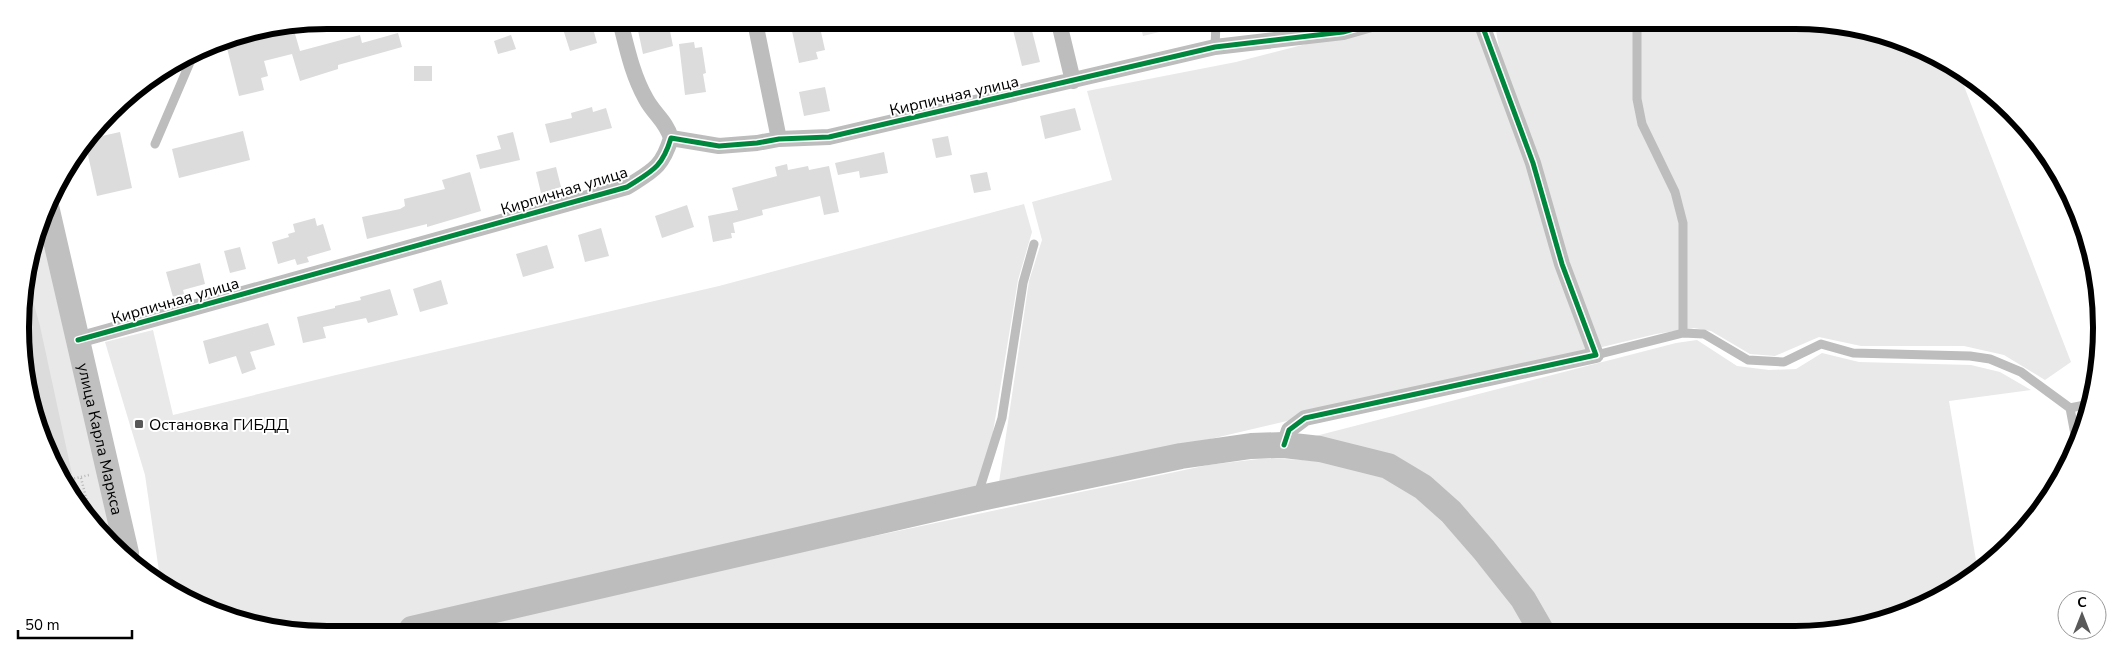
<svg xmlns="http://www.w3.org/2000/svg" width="2122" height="655" viewBox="0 0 2122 655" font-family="'Nunito Sans',sans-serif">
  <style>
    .green { fill: #e9e9e9 }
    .building { fill: #dcdcdc }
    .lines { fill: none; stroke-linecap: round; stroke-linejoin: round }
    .path { stroke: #b8b8b8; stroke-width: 2.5; stroke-dasharray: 1 2.5; stroke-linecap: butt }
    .service { stroke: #bdbdbd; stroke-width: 9 }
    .minor { stroke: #bdbdbd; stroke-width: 16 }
    .secondary { stroke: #c0c0c0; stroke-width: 24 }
    .primary { stroke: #bdbdbd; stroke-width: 26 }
    .cycleway-casing { stroke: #fff; stroke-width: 8 }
    .cycleway { stroke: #00873e; stroke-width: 5 }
    .poi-dot { fill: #595959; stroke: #fff; stroke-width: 2 }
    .labels { text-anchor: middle; stroke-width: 4; stroke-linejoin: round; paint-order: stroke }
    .street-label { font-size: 16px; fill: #000; stroke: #fff }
    .poi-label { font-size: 16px; fill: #000; stroke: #fff; text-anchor: start }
    .rim { fill: none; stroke: #000; stroke-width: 6 }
  </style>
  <rect width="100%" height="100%" fill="#fff"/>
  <path class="green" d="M1140,23H1196L1143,36Z
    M1385,24L1483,25L1588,350L998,489L1029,281L1042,240L1032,202L1112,180L1087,91L1236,62Z
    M1495,25L1855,26L1957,68L2071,362L2045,380L2004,355L1964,346H1861L1819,337L1775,356L1750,354L1711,331L1694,328L1656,334L1598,348L1501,59Z
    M1024,204L1032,232L1018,280L984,487L382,629H267L161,585L145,475L105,342L153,330L173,415L336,375L719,286Z
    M42,224L124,551L72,499L30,407L23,288Z
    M1697,340L1737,366L1769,370L1796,369L1822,353L1859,362L1971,365L2000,372L2031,390L1949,401L1978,572L1930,603L1835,632H1555L1533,591L1470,514L1429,477L1304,439L1676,343Z
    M1259,459C1310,459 1369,460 1411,494C1435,512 1453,533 1472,556C1493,581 1513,603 1529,632L468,629L710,571L1208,465Z"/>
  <path class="building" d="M591,21L597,43L570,51L563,29Z
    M636,21H663L666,32L670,31L673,46L643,54Z
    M790,22H815L817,32H821L825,50L816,52L818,59L799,63Z
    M1024,23H1030L1040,62L1022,66L1012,26Z
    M293,27L300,51L360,35L362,43L398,33L402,47L338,65V69L300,81L292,54L264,61L268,76L261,78L264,90L239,96L225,40Z
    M511,35L516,49L498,54L494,41Z
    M694,42L695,48L702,47L706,73L703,74L706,92L685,95L679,44Z
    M414,66H432V81H414Z
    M825,87L830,111L804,116L799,92Z
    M592,107L593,112L606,108L612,128L550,143L545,124L572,118L571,113Z
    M1075,108L1081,130L1045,139L1040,116Z
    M243,131L250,160L179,178L172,149Z
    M120,132L132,188L97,196L86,146L93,138Z
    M513,132L520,160L480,169L476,155L501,149L497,136Z
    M948,136L952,155L936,158L932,139Z
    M884,152L888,173L860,178L859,171L838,175L835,163Z
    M787,164L788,170L808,166L809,170L829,166L839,212L824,215L820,196L762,210L763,215L733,223L735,233H731L732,238L713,242L708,216L738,210L732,188L777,176L775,167Z
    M556,167L561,187L541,193L536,172Z
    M470,172L481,211L427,227V224L367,239L362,217L400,209L405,206L404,199L445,189L442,180Z
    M987,172L991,190L974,193L970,175Z
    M687,205L694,227L662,238L655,216Z
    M315,218L317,226L323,224L331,250L307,257L309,262L297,265L295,259L278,264L272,242L289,237L288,234L295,232L293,224Z
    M601,228L609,256L585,262L578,235Z
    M547,245L554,268L523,277L516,254Z
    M240,247L246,269L230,273L224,251Z
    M200,263L205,284L183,290L184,294L173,297L166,272Z
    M441,280L448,304L420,312L413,289Z
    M24,283H28L40,326L72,474L62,477L30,407L23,288Z
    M390,289L398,315L368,323L366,318L323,327L326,338L303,343L297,317L335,308V306L361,300L360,297Z
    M268,323L275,345L250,352L256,369L242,374L236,356L209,364L203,341Z"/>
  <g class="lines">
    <path class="path" d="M81,478L91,517
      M64,481L89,475"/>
    <path class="service" d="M382,20V21
      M1637,25V99L1642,124L1675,192L1683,223V333
      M1215,47L1216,23
      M155,144L194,53
      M1596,355L1683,333L1704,334L1748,360L1784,362L1821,344L1853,353L1970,356L1990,359L2021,372L2070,408L2076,440
      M2070,408L2090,404
      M978,494L1002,418L1023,283L1034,244"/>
    <path class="minor" d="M620,21C627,48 632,74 646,99C654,114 666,121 671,138
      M755,22L779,139
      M1059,23L1073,81
      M78,340L627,187C652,171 662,168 671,138L719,146L757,143L779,139L829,137L1215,47L1343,32L1371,24
      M1284,445L1289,430L1305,418L1596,355L1562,264L1533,163L1482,25"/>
    <path class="secondary" id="s1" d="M47,206L127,553"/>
    <path class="primary" d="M412,629L976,499L1181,456L1251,446L1284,445L1320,449L1388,466L1423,487L1451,512L1484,550L1523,599L1542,632"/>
    <g class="cycleway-casing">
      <path id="cycleway" d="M78,340L627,187C652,171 662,168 671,138L719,146L757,143L779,139L829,137L1215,47L1343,32L1371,24
        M1284,445L1289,430L1305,418L1596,355L1562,264L1533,163L1482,25"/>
    </g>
    <use href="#cycleway" class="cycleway"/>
  </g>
  <rect class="poi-dot" x="134" y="419" width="10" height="10" rx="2.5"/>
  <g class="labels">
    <g class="street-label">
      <text transform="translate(954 95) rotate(-13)" y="6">Кирпичная улица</text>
      <text transform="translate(564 190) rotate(-17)" y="6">Кирпичная улица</text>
      <text transform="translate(175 300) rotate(-16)" y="6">Кирпичная улица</text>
      <text dy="6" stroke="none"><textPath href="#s1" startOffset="239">улица Карла Маркса</textPath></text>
    </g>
    <g class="poi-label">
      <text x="149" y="430">Остановка ГИБДД</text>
    </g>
  </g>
  <path d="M0 0H2122V655H0ZM327 29H1795A298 298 0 0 1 2093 327V328A298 298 0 0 1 1795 626H327A298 298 0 0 1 29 328V327A298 298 0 0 1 327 29Z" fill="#fff" fill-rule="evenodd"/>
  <path class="rim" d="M327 29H1795A298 298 0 0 1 2093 327V328A298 298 0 0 1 1795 626H327A298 298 0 0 1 29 328V327A298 298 0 0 1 327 29Z"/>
  <g transform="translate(2082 615)"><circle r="24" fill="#ffffff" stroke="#999999"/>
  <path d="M0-4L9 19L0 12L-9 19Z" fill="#595959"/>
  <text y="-8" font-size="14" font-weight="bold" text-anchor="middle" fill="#000000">С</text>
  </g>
  <path d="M18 630v8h114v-8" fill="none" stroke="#000000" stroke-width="2.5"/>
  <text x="25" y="630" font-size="15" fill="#000000" stroke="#ffffff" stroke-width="4" paint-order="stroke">50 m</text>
</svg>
